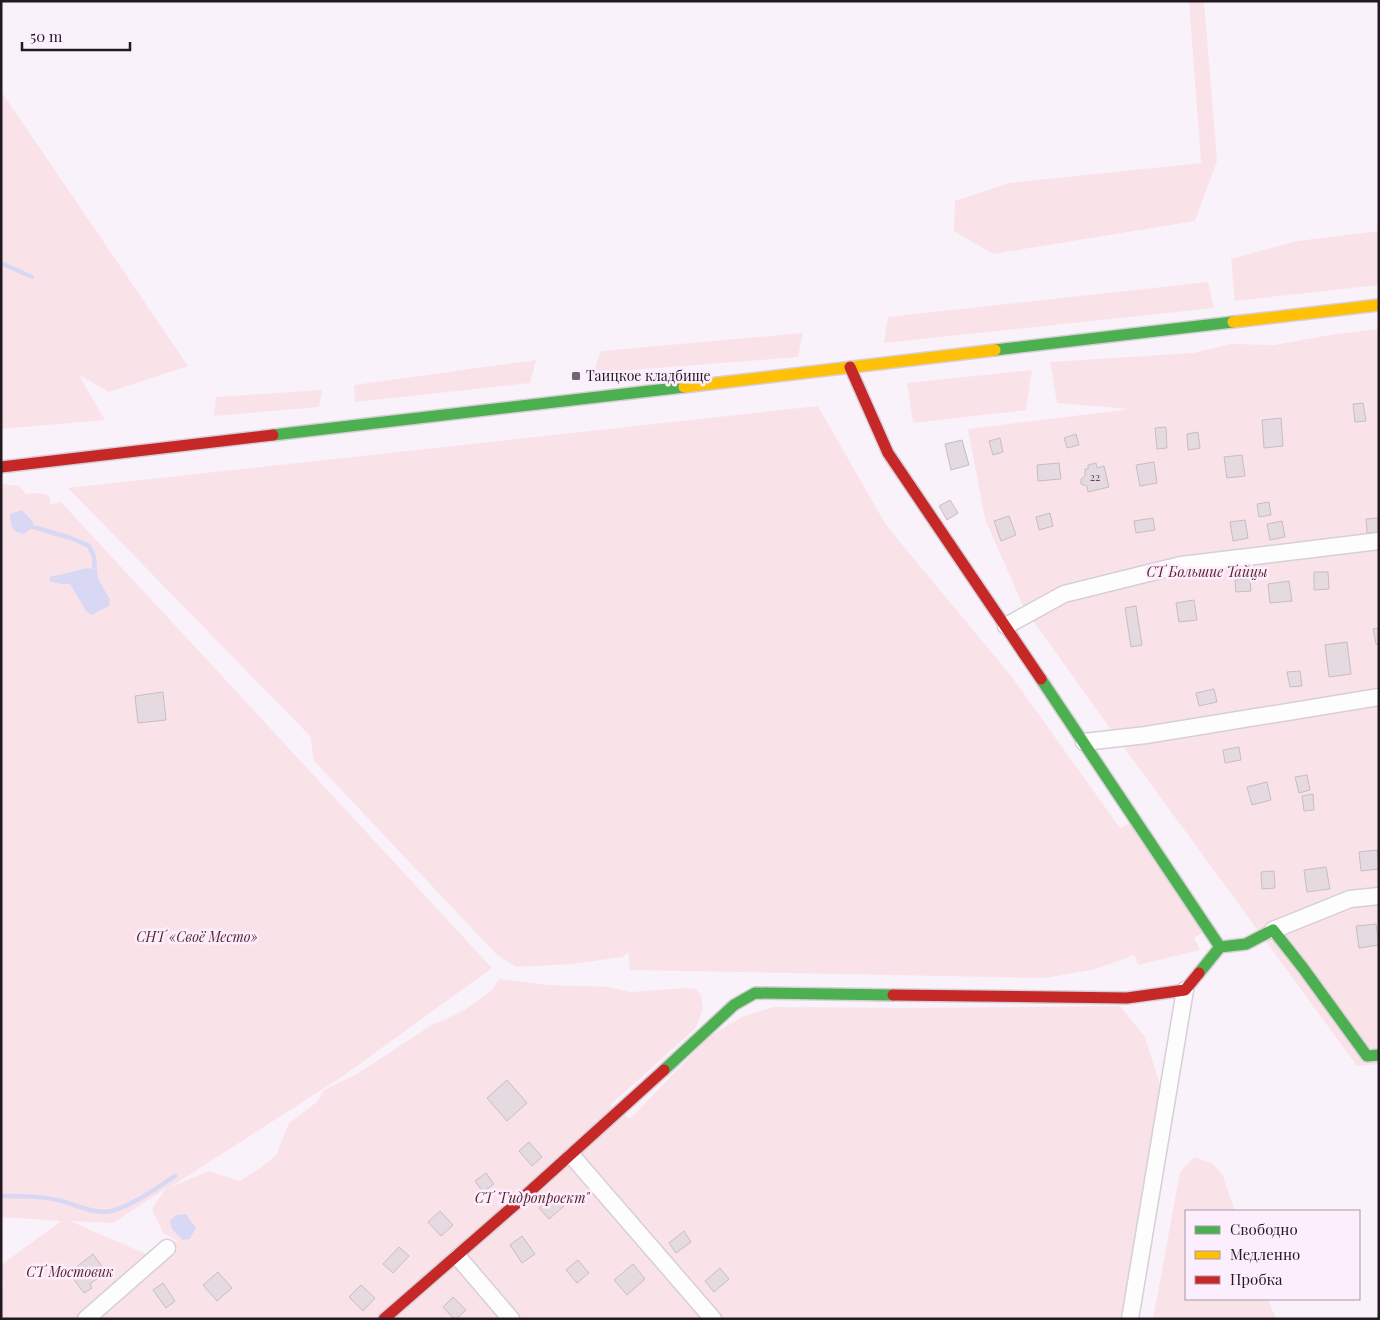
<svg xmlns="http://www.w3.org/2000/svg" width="1380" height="1320" viewBox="0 0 1380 1320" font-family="'Playfair Display',serif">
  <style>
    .green { fill: #f9e3e9; fill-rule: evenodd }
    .water { fill: #d9d8f4 }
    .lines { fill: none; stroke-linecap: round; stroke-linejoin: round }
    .stream { stroke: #d9d8f4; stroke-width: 4.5 }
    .building { fill: #e4dae0; stroke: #c6bdc4 }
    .street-casing { stroke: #d7cfd7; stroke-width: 19 }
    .fast-casing { stroke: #d7cfd7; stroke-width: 14 }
    .slow-casing { stroke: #d7cfd7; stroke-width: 14 }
    .jam-casing { stroke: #d7cfd7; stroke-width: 14 }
    .street { stroke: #fefdfe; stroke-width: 16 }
    .fast { stroke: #4caf50; stroke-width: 11 }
    .slow { stroke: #ffc107; stroke-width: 11 }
    .jam { stroke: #c62828; stroke-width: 11 }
    .poi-dot { fill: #6e656e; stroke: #fdeefd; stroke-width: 2 }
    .labels { text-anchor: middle; stroke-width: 5; stroke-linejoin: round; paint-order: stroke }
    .number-label { font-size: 11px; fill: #544b54 }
    .poi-label { font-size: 14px; fill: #221922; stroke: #fdeefd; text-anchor: start }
    .park-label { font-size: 14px; font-style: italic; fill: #551f2b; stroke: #fdeefd }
  </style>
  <rect width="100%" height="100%" fill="#faf2fa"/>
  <path class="green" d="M1189,1H1204L1217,161L1195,221L993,254L954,231L955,201L1009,183L1201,163Z
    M1,91L188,366L109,392L79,375L105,420L1,429Z
    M1379,231V285L1235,301L1231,259L1297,241Z
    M1208,282L1214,308L884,343L888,317Z
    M1379,329V1064L1357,1066L1117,738L1024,608L985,519L968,429L1131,409L1057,403L1050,362L1193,353L1231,344L1274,345L1336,334Z
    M803,333L798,357L593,373L601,351Z
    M536,360L530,383L355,402L354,385Z
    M1032,370L1026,410L913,423L907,383Z
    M322,390L319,407L214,416L216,397Z
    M818,406L886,525L1012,677L1120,828L1130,823L1207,930L1194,938L1200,950L1138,965L1134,955L1096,969L1045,978L630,970L628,952L623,957L572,964L516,967L496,954L314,761L310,736L68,488Z
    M1,484L19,486L26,494L38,493L49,495L51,504L61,502L492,968L343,1076L169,1188L208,1171L240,1181L262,1167L276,1155L289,1123L317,1102L324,1090L357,1074L430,1026L463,1011L492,990L499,979L549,985L609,987L631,992L687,988L696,989L701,995L703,1009L696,1028L610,1105L630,1119L710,1036L744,1016L774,1007L913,1008L1120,1006L1145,1037L1161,1088L1125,1319H1V1289L4,1286L1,1282V1265L61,1221L1,1217ZM165,1189L152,1209L163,1233L177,1241L146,1254L70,1221L113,1223Z
    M1194,1157L1212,1163L1223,1176L1235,1211H1186V1299H1268L1276,1319H1153L1180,1172Z"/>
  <path class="water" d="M22,510L33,522V527L24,534L14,531L11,524L10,514Z
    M88,568L96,570L99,580L110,600L109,606L91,615L86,611L70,584H61L49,581L51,576C64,575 75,570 88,568Z
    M186,1214L196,1228L190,1239L183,1240L172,1229L170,1221L176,1215Z"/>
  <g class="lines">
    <path class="stream" d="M1,263L32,277
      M33,527L71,538L89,546L94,557L95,575
      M1,1196C22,1196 42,1196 62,1201C76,1205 97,1215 111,1211C134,1205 155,1189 175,1176"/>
  </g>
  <path class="building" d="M1363,403L1366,421L1355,422L1353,404Z
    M1281,418L1283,446L1264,448L1262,420Z
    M1166,427L1167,448L1157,449L1155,428Z
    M1198,432L1200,448L1188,450L1187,434Z
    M1076,434L1079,445L1067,448L1064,438Z
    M1000,438L1003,452L993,455L989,441Z
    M962,440L969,465L951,470L945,444Z
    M1242,455L1245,476L1227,478L1224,457Z
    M1154,462L1157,483L1140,486L1136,465Z
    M1059,463L1061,479L1038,481L1037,465Z
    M1096,463L1097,468L1104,466L1109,487L1088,492L1087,486L1081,484V479L1085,476V469H1088V465Z
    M950,500L958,513L947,520L939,506Z
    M1269,502L1271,515L1259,517L1257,504Z
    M1050,513L1053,526L1039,530L1036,517Z
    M1009,516L1016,535L1001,541L994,521Z
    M1153,518L1155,530L1136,533L1134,521Z
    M1379,518V532L1367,533L1366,519Z
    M1245,520L1248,538L1233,541L1230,522Z
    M1282,521L1285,537L1270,540L1267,524Z
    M1314,572H1328L1329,589L1314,590Z
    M1250,579L1251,591L1236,592L1235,580Z
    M1289,581L1292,601L1270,603L1268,584Z
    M1194,600L1197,620L1179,622L1176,603Z
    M1136,606L1142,645L1131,647L1125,608Z
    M1379,628V644H1376L1373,629Z
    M1347,642L1351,674L1329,677L1325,645Z
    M1300,671L1302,686L1290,687L1287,672Z
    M1214,689L1217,702L1199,706L1196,693Z
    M163,692L166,720L138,723L135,696Z
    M1239,747L1241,760L1225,763L1223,750Z
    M1307,775L1310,790L1299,793L1295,777Z
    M1267,782L1271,800L1252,805L1247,787Z
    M1313,794L1314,810L1304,811L1302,796Z
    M1377,850L1379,869L1361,871L1359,852Z
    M1326,867L1330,889L1307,892L1304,870Z
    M1274,871L1275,888L1262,889L1261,872Z
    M1376,924L1379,945L1359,948L1356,926Z
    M507,1080L527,1103L507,1121L487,1098Z
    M529,1142L542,1157L532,1166L519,1151Z
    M486,1173L494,1184L483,1192L475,1181Z
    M554,1194L564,1206L549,1219L539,1208Z
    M440,1211L453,1225L441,1236L428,1222Z
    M684,1231L691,1242L676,1253L669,1243Z
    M522,1236L535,1254L522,1263L510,1245Z
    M399,1247L409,1256L393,1273L383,1264Z
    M93,1254L106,1272L90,1284L92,1288L84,1293L69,1273Z
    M578,1260L589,1273L577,1283L566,1270Z
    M633,1264L645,1279L627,1295L614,1280Z
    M720,1268L729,1279L714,1292L705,1281Z
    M218,1272L232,1288L217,1301L203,1285Z
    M163,1283L175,1301L166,1308L153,1290Z
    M361,1285L375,1298L363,1311L349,1297Z
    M453,1297L466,1310L456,1319H454L443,1307Z"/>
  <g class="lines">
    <g class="street-casing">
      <path id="street" d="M1006,626L1064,594L1181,565L1379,541
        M1084,742L1146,735L1379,697
        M1273,930L1350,899L1379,896
        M572,1156L713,1319
        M458,1257L511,1319
        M86,1319L167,1248
        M1130,1319L1185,990"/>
    </g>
    <g class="fast-casing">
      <path id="fast" d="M995,350L1233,322
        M273,435L684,387
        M1041,679L1220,947
        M1199,973L1220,947L1246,944L1273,930L1303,968L1367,1056L1379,1055
        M664,1070L734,1005L755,993L893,995"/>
    </g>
    <g class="slow-casing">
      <path id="slow" d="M1233,322L1379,305
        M684,387L995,350"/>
    </g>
    <g class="jam-casing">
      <path id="jam" d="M850,367L888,453L1041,679
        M1,467L273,435
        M893,995L1127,998L1185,990L1199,973
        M384,1319L517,1203L664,1070"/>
    </g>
    <use href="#street" class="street"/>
    <use href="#fast" class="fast"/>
    <use href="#slow" class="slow"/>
    <use href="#jam" class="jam"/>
  </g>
  <rect class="poi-dot" x="571" y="371" width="10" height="10" rx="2.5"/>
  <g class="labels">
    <g class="number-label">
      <text x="1095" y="481">22</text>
    </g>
    <g class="poi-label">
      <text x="586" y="381">Таицкое кладбище</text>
    </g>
    <g class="park-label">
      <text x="1207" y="577">СТ Большие Тайцы</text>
      <text x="197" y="942">СНТ «Своё Место»</text>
      <text x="532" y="1203">СТ "Гидропроект"</text>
      <text x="70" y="1277">СТ Мостовик</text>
    </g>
  </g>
  <rect width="1380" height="1320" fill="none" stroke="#221922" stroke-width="5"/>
  <rect x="1185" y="1210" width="175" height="90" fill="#fdeefd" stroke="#a599a5"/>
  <rect x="1195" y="1226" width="25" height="8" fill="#4caf50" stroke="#a599a5"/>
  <text x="1230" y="1235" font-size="15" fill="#221922">Свободно</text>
  <rect x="1195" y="1251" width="25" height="8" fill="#ffc107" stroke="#a599a5"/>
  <text x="1230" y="1260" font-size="15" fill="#221922">Медленно</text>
  <rect x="1195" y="1276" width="25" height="8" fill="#c62828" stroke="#a599a5"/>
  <text x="1230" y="1285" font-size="15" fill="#221922">Пробка</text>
  <path d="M22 42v8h108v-8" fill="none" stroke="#221922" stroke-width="2.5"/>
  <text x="30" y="42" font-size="15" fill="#221922" stroke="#fdeefd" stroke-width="4" paint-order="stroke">50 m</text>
</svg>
